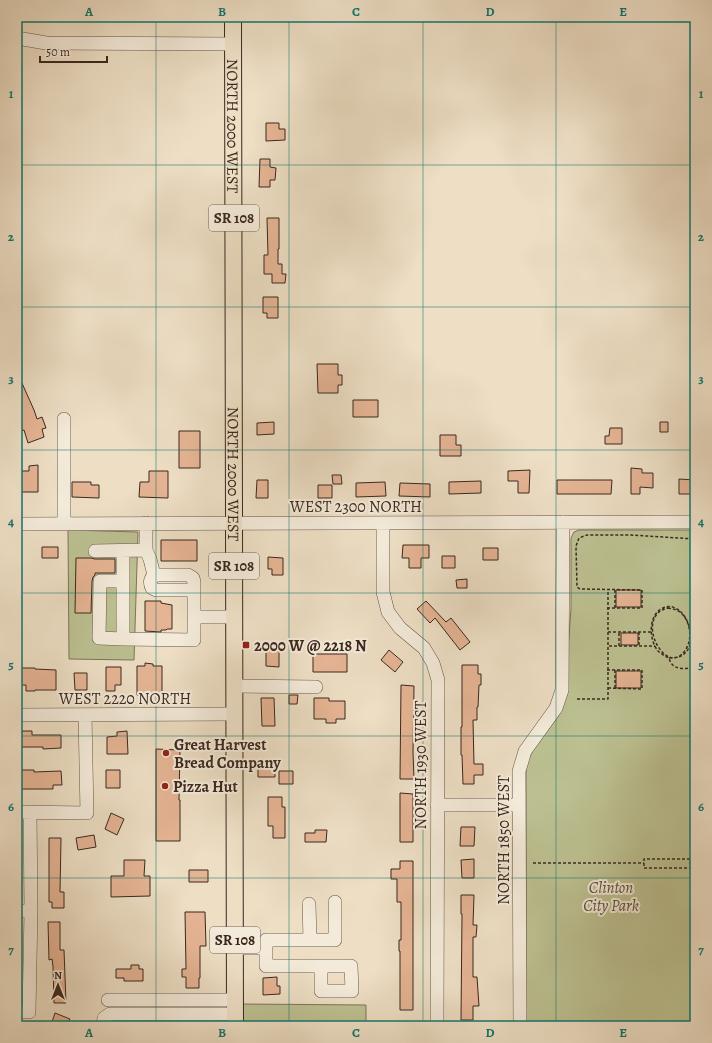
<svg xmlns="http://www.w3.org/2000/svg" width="712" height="1043" viewBox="0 0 712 1043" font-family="Alegreya,serif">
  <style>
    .green { fill: #bcc091; stroke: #7b7458 }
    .building { fill: #e5b494; stroke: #3a281f }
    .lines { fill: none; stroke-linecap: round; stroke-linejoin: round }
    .minor-casing { stroke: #675648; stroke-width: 14 }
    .major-casing { stroke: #3a281f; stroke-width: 18 }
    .path { stroke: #3a281f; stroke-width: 1.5; stroke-dasharray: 3 2; stroke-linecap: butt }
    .minor { stroke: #f3ead9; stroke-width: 13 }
    .major { stroke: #eddec4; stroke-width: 16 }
    .grid { fill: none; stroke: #0f766e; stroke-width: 1; stroke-opacity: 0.55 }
    .poi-dot { fill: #8f2418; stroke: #f3ead9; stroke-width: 1.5 }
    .labels { text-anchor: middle; stroke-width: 4; stroke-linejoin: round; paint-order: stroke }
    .shield { fill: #f3ead9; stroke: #726257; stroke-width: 1 }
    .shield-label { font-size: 15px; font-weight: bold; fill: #3a281f }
    .street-label { font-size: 16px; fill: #3a281f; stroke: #f3ead9 }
    .poi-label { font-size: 16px; font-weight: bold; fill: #3a281f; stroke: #f3ead9; text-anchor: start }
    .park-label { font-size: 16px; font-style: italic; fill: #5a4e3c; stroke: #f3ead9 }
    .neatline { fill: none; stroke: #0f766e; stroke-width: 1.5 }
    .grid-label { font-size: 13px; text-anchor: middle; font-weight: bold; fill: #0f766e }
  </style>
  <rect width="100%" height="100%" fill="#eddec4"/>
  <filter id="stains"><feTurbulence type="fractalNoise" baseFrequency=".005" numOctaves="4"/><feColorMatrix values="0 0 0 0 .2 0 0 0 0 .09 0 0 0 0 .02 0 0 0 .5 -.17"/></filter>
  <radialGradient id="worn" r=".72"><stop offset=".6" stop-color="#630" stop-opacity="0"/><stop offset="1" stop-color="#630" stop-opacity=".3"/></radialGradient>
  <path class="green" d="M68,530L138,532L134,660L69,659Z
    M579,530H695V1026H528L526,1023V768L529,758L532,752L559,715L568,650L571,609V538L574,532Z
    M241,1004L366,1005V1026H241Z"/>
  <path class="building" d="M266,123H279V129H285V140L266,141Z
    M260,159H270V167L276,168L275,180H270V187H259Z
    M267,218H279V249H278V264H282V274H286L285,283H272V274H264V255H268Z
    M263,297H278V318H267V313H263Z
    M317,364H338V375H342V385H338V393H318Z
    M17,372L34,410L37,419L42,417L46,428L42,429L44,437L28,443L24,430L21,431L17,418Z
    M353,400H378V417H353Z
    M274,422V434L257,435V423Z
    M660,422H668V432H660Z
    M610,428H622V444H605V436H609Z
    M179,431H200V468H179Z
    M440,435H456V445H461V456H440Z
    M38,465V492H21V471H29V466Z
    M631,468L642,469V473H653V488L640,487V494H631Z
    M530,470L529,493H518V481H508V471Z
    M149,471H168V498L139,497L140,482H149Z
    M332,475H341L342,484H333Z
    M679,479L695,480V494H679Z
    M257,480H268V498H256Z
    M557,480H612L611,494H557Z
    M481,481V493L449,494V482Z
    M72,482H91V485H99V498L72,497Z
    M385,482L386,496L356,497V483Z
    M400,483L430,484V497L399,496Z
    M318,485H332V498H318Z
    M161,540H197V561H161Z
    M403,545H429V558H421V568H409V558H402Z
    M42,547H58V558H42Z
    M483,548H498V560H483Z
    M442,556H455V568H442Z
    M268,557L283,558V575H272V569H268Z
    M76,558H91L95,559H115V573H95V575L93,577L92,581L91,613H75Z
    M467,579V588H457L456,580Z
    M616,590H641V607H616Z
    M145,601H161V603L172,605V629H167L166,630H161V632L145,631Z
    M426,601L446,622L451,618L470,642L460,650L435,618L430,623L417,609Z
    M621,633H638V645H621Z
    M266,648H279V667L266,666Z
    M389,650L403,662L395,672L381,660Z
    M313,654H347V672H313Z
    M145,663L153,664V666H162V695H137V666H145Z
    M462,665H478V674H481V685H479L478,707H477V720H473L474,764H483V775H474V784H463L462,755H461V727H462Z
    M106,667H121V685H115V691H106Z
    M20,668H35V669L56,670V690H35V691H26V685H20Z
    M616,671H641V688H616Z
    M74,673H87V690H75Z
    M401,685L414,686L413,752L414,779H400Z
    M289,695H298L297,704H289Z
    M261,698H274L275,726H262Z
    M314,698H329V701H345V719H336V723H326V719H314Z
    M21,731H32V735H61V748L43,749V747H17V736H21Z
    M127,731L128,754H107V737L117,736V732Z
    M156,749L180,750L179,800H180V841H156Z
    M258,763H275V777H258Z
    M18,770H34V772L61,771L62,785H53V789H18Z
    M106,770H120V788H106Z
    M279,771H293V784H279Z
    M400,793L413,794V842H400Z
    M268,797H282V807H285V838H273V826H268Z
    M111,813L124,819L117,835L105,829Z
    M461,827H475L474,846H460Z
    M315,830H327L326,842H305V833H315Z
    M94,835L96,847L78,850L76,838Z
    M49,838H61L60,892H64V908H52V902H49Z
    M474,859V878H462L461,860Z
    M124,860H145L144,876H150V896L111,897V876H124Z
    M400,861H413V1010H400V951H399V940H401V902H397V879H391V869H400Z
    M189,870H208V882H189Z
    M461,895H474L473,925H477L476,937H473V977H477L479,1006H473V1020H461L462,914H461Z
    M185,912H205L206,946H200V978H199V988H186V977H182V969H186Z
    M48,922H60V950H64L66,1003H54L53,966L52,959L49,960Z
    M131,965H139V969H143V981H124V978H116V969H131Z
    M277,977V986H280V994L263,995V978Z
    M55,1013L70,1019L67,1026H54L55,1023L52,1022Z"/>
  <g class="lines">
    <g class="minor-casing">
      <path id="minor" d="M17,38L46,43L233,44
        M64,419V524
        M383,523V592L388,612L400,628L424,648L433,663L438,680L437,1026
        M17,524L695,522
        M146,550L150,559L154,575
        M95,551L146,550V523
        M123,551V639L194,640V617H234
        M123,581H100L99,638L123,639
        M194,617V582L193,578L188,575H158C150,576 149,582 152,588L156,590H194
        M234,686L316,687
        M17,715L234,714
        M437,805H519
        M17,812L87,813L85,715
        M309,904L310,940
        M17,911H31
        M235,948H266V940H335V902
        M266,948V966H351L352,991H321V966
        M108,1000H235
        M17,1012H29L31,911L30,812
        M103,1026L104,1018L110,1014H235
        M520,1026L519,771L525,751L556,708L562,690L563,522"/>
    </g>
    <g class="major-casing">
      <g id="major">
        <path id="s1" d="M233,17L235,1026"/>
      </g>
    </g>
    <path class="path" d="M615,590V608
      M607,608H642V590L580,589L577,587L576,546L579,538L587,535H631L695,539
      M668,608C672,609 676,609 680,612C690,620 693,638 686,649C667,681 632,616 668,608Z
      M690,628L695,625
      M608,632H652
      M639,632V646
      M609,646H655
      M619,646V632
      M669,658C709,660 687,593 661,609C648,617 649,640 658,651C661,654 665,656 669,658C672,671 685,669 695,667
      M607,670H642V689L608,688
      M615,688V670
      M577,699H608V590
      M695,853L690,859V868L695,873
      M690,859H644V868H690
      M533,863H644"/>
    <use href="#minor" class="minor"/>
    <use href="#major" class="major"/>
  </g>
  <path class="grid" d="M156,17V1026M289,17V1026M423,17V1026M556,17V1026M17,165H695M17,307H695M17,450H695M17,593H695M17,736H695M17,878H695"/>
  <g class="poi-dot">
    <rect x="242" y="641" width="8" height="8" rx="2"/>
    <circle cx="166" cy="753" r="4"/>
    <circle cx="165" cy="786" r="4"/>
  </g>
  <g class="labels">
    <g class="shield">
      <rect x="209" y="205" width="50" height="26" rx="3"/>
      <rect x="209" y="553" width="50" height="26" rx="3"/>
      <rect x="210" y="927" width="50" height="26" rx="3"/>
    </g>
    <g class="shield-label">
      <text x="234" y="223">SR 108</text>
      <text x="234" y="571">SR 108</text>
      <text x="235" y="945">SR 108</text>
    </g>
    <g class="street-label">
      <text dy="6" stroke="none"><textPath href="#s1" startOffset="109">NORTH 2000 WEST</textPath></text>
      <text dy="6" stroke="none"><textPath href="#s1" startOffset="457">NORTH 2000 WEST</textPath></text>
      <text x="356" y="512">WEST 2300 NORTH</text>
      <text x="125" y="704">WEST 2220 NORTH</text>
      <text transform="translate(420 765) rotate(-90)" y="6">NORTH 1930 WEST</text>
      <text transform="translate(503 840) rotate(-90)" y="6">NORTH 1850 WEST</text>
    </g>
    <g class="poi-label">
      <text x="254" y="651">2000 W @ 2218 N</text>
      <text x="174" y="750">Great Harvest<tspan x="174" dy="18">Bread Company</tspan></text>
      <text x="173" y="792">Pizza Hut</text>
    </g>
    <g class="park-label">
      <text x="611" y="893">Clinton<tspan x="611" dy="18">City Park</tspan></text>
    </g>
  </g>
  <rect width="712" height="1043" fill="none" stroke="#eddec4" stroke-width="44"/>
  <g transform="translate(58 985)" stroke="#f3ead9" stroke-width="3" paint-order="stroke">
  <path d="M0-3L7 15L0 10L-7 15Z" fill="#3a281f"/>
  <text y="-6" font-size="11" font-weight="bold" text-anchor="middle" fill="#3a281f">N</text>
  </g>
  <path d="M40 56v6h67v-6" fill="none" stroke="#3a281f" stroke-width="2"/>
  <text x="46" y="56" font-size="12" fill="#3a281f" stroke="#f3ead9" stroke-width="3" paint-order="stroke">50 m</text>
  <rect x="22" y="22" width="668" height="999" class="neatline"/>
  <g class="grid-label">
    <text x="89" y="16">A</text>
    <text x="222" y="16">B</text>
    <text x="356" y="16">C</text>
    <text x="490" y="16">D</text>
    <text x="623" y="16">E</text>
    <text x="11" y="98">1</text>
    <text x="701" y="98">1</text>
    <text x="11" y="241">2</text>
    <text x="701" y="241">2</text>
    <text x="11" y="383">3</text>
    <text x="701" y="383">3</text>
    <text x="11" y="526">4</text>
    <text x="701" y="526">4</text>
    <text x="11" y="669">5</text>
    <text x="701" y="669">5</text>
    <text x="11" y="811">6</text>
    <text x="701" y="811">6</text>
    <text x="11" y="954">7</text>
    <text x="701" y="954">7</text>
    <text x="89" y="1037">A</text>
    <text x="222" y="1037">B</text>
    <text x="356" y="1037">C</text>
    <text x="490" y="1037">D</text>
    <text x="623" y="1037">E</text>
  </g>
  <rect width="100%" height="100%" filter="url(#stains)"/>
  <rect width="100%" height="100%" fill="url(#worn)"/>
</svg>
